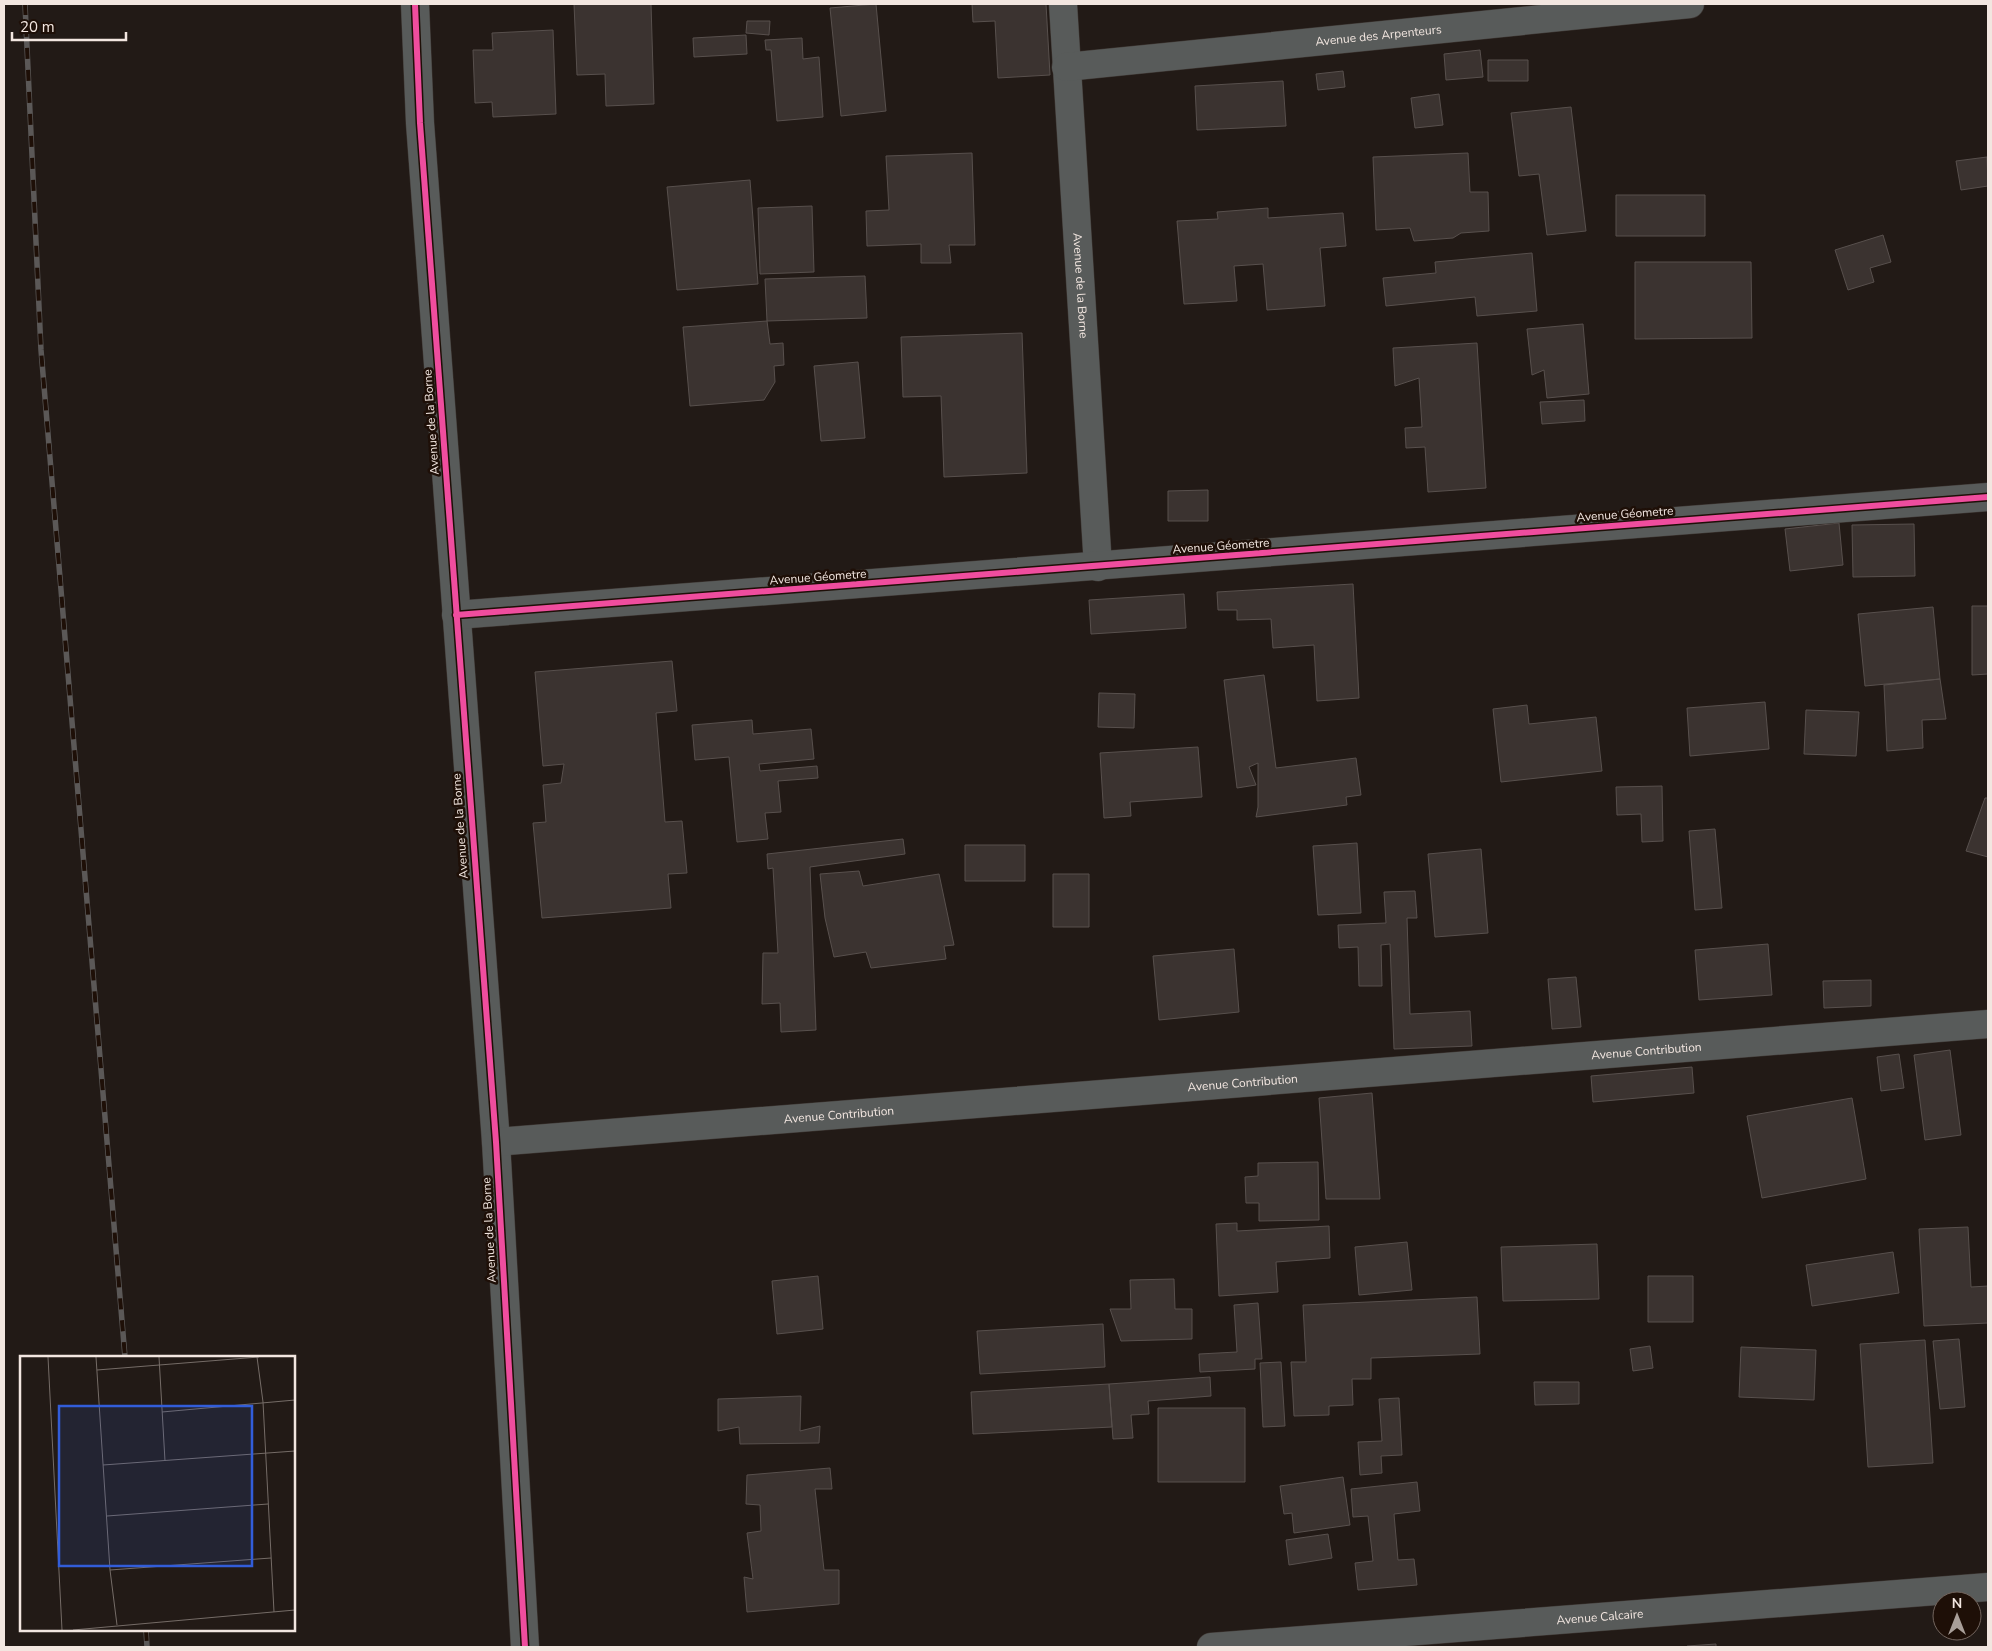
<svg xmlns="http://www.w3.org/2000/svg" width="1992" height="1651" viewBox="0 0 1992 1651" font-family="'Nunito Sans',sans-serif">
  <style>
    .building { fill: #3b3330; stroke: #58504d }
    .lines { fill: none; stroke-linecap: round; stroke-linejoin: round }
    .minor-casing { stroke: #3e3733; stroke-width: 29 }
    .minor { stroke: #585b5a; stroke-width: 28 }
    .rail-casing { stroke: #5b5857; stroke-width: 5.5 }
    .rail { stroke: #1e0f07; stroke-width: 4; stroke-dasharray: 11; stroke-linecap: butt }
    .cycleway-casing { stroke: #1e0f07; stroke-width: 9 }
    .cycleway { stroke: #ef4d9e; stroke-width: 6 }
    .labels { text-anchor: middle; stroke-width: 5; stroke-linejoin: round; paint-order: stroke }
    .street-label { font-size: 12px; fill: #f2e6e0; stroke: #1e0f07 }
    .inset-road { fill: none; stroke: #756c67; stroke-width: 1 }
    .view { fill: #325dd9; fill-opacity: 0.15; stroke: #325dd9; stroke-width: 2.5 }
    .inset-edge { fill: none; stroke: #f2e6e0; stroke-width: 2.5 }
  </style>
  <rect width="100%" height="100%" fill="#221a16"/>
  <path class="building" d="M574,4H651L654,104L606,106L605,74L577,75Z
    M876,4L886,111L841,116L830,8Z
    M972,4H1046L1050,75L998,78L995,21L973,22Z
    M747,21H770L769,35L746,33Z
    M553,30L556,114L493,117L492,102L475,103L473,50H493L492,33Z
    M746,35L747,54L694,57L693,38Z
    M802,38L803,59L819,57L823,117L777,121L771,50H766L765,40Z
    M1480,50L1483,77L1446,80L1444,54Z
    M1488,60H1528V81H1488Z
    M1343,71L1345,87L1318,90L1316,74Z
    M1283,81L1286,126L1197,130L1195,86Z
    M1439,94L1443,125L1415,128L1411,98Z
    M1571,107L1586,231L1547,235L1539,174L1519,176L1511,113Z
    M972,153L975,245H949L951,263H921V244L867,246L866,211L889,210L886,156Z
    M1468,153L1470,192H1488L1489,231L1461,233L1453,238L1414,241L1410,228L1376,230L1373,157Z
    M1987,157L1988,186L1961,190L1956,161Z
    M750,180L758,284L677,290L667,187Z
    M1616,195H1705V236H1616Z
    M812,206L814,272L760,274L758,208Z
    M1268,208V218L1343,213L1346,246L1320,248L1325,306L1267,310L1263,264L1234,266L1237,301L1184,304L1177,221L1218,219L1217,212Z
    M1883,235L1891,262L1870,268L1874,282L1848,290L1835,250Z
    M1532,253L1537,311L1477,316L1475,297L1386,306L1383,278L1436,273L1435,262Z
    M1635,262H1751L1752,338L1635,339Z
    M865,276L867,318L767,321L765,279Z
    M767,321L770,344L783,343L784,365L774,366L775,382L764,400L690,406L683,327Z
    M1583,324L1589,394L1547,398L1544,370L1532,375L1527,329Z
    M1022,333L1027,473L944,477L941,396L903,397L901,337Z
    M1477,343L1486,488L1428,492L1425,447L1406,448L1405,428L1422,427L1419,378L1395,386L1393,348Z
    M858,362L865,438L821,441L814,366Z
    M1584,400L1585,421L1542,424L1540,402Z
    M1208,490V521H1168V491Z
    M1839,523L1843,565L1790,571L1785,529Z
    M1914,524L1915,576L1853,577L1852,525Z
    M1353,584L1359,698L1317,701L1314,645L1273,648L1271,619L1237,620V610H1218L1217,592Z
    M1184,594L1186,628L1091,634L1089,600Z
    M1972,606H1988V674L1972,675Z
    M1933,607L1940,679L1865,686L1858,614Z
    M672,661L677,711L656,713L665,822L682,821L687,873L668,874L671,908L542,918L533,823L546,822L543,785L561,783L564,764L543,766L535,672Z
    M1264,675L1276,768L1356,758L1361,795L1346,797L1347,805L1256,817L1258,807V763L1249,767L1256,785L1237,788L1224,680Z
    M1940,679L1946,719L1922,720L1923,748L1887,751L1884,685Z
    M1099,693L1135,694L1134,728L1098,727Z
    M1765,702L1769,749L1690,756L1687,708Z
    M1527,705L1529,724L1596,717L1602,771L1501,782L1493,709Z
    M1806,710L1859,712L1856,756L1804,754Z
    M752,720L753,734L811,729L814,759L759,764L760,771L817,766L818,778L778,781L781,812L765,813L768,839L737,842L729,757L695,760L692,725Z
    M1198,747L1202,797L1130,802L1131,816L1104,818L1100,753Z
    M1662,786L1663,841L1642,842L1641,814L1617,815L1616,787Z
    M1985,798H1988V857L1966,851Z
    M1715,829L1722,908L1695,910L1689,831Z
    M903,839L905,854L810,867L816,1030L781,1032L780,1003L762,1004L763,953H778L773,868L768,869L767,854Z
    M1357,843L1361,913L1318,915L1313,846Z
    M965,845H1025V881H965Z
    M1481,849L1488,933L1435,937L1428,854Z
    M859,871L863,886L939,874L954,945L944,946L946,959L871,968L866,952L834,957L825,918L820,874Z
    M1053,874H1089V927H1053Z
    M1415,891L1417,918H1407L1410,1014L1470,1011L1472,1046L1394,1049L1390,944L1381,945L1382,986H1359L1358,947L1339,948L1338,925L1386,923L1384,892Z
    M1768,944L1772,995L1699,1000L1695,950Z
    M1234,949L1239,1012L1159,1020L1153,956Z
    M1576,977L1581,1027L1552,1029L1548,979Z
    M1871,980V1006L1824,1008L1823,981Z
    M1950,1050L1961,1135L1925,1140L1914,1055Z
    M1899,1054L1904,1088L1881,1091L1877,1057Z
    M1692,1067L1694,1093L1593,1102L1591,1076Z
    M1372,1093L1380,1199H1326L1319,1098Z
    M1852,1098L1866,1179L1762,1198L1747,1116Z
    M1318,1162L1319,1220L1259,1221V1203H1246L1245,1177L1258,1176V1163Z
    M1237,1223V1231L1329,1226L1330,1258L1276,1262L1278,1292L1219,1296L1216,1224Z
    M1968,1227L1971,1287L1988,1286V1323L1924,1326L1919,1229Z
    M1407,1242L1412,1290L1359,1295L1355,1247Z
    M1597,1244L1599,1299L1503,1301L1501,1247Z
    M1893,1252L1899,1293L1812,1306L1806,1265Z
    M818,1276L823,1329L777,1334L772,1281Z
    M1648,1276H1693V1322H1648Z
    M1174,1279L1175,1309H1192V1339L1121,1341L1110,1309H1131L1130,1280Z
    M1477,1297L1480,1354L1371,1358V1379H1352L1353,1405L1329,1406V1415L1294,1416L1291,1362H1306L1303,1305Z
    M1258,1303L1262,1359H1255V1369L1200,1372L1199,1354L1237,1352L1234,1305Z
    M1103,1324L1105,1367L980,1374L977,1331Z
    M1959,1339L1965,1407L1940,1409L1933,1341Z
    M1925,1340L1933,1463L1868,1467L1860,1344Z
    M1650,1346L1653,1368L1633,1371L1630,1349Z
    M1741,1347L1816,1350L1814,1400L1739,1397Z
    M1281,1362L1285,1426L1263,1427L1260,1363Z
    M1210,1377L1211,1396L1148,1401L1149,1414L1131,1415L1133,1438L1113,1439L1109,1384Z
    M1534,1382H1579V1404L1535,1405Z
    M1109,1384L1112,1427L973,1434L971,1392Z
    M801,1396L800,1431L820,1426L819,1443L740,1444L739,1427L718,1431V1399Z
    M1399,1398L1402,1455L1381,1456L1382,1473L1360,1475L1358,1442L1382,1441L1379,1399Z
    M1158,1408H1245V1482H1158Z
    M830,1468L832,1489H815L824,1570H839V1604L747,1612L744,1577L753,1579L747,1533L761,1531L760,1505L746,1504L747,1475Z
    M1343,1477L1350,1525L1294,1533L1292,1513L1284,1514L1280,1486Z
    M1417,1482L1420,1511L1394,1514L1398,1560L1414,1559L1417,1585L1358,1590L1355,1563L1373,1561L1368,1516L1353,1517L1351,1489Z
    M1328,1534L1332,1558L1289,1565L1286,1540Z
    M1716,1644V1647H1687V1646Z"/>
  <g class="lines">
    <g class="minor-casing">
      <g id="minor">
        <path d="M415,4L420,123L496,1142L525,1647"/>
        <path id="s1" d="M1063,4L1098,567"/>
        <path id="s2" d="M1066,67L1690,4"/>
        <path d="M456,615L1988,497"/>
        <path id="s3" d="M496,1142L1988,1024"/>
        <path id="s4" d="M1211,1647L1988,1587"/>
      </g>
    </g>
    <use href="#minor" class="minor"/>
    <g class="rail-casing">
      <path id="rail" d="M25,4L41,350L125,1357
        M146,1630L147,1647"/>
    </g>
    <use href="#rail" class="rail"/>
    <g class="cycleway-casing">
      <path id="cycleway" d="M415,4L420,123L496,1142L525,1647
        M456,615L1988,497"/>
    </g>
    <use href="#cycleway" class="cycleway"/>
  </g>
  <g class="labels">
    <g class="street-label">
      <text dy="4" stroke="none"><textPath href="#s2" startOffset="314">Avenue des Arpenteurs</textPath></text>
      <text dy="4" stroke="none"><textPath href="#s1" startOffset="282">Avenue de la Borne</textPath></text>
      <text transform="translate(431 422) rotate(-94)" y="4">Avenue de la Borne</text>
      <text transform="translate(1625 514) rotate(-4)" y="4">Avenue Géometre</text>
      <text transform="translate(1221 546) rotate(-4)" y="4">Avenue Géometre</text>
      <text transform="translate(818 577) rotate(-4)" y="4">Avenue Géometre</text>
      <text transform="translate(460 826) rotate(-94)" y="4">Avenue de la Borne</text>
      <text dy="4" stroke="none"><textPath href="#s3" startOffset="1154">Avenue Contribution</textPath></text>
      <text dy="4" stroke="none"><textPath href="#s3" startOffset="749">Avenue Contribution</textPath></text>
      <text dy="4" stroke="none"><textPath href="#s3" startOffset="344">Avenue Contribution</textPath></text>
      <text transform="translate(489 1230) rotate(-93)" y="4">Avenue de la Borne</text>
      <text dy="4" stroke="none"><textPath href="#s4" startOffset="390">Avenue Calcaire</textPath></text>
    </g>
  </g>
  <g transform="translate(20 1356)">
    <rect width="275" height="275" fill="#221a16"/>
    <path class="inset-road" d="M28,1L42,274M76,1L90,214L97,269M139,1L145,105M237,1L243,46L254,256M77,14L239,1M142,56L275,44M83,109L275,95M87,160L248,148M90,214L251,202M53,274L275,254"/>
    <path class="view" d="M39,50H232V210H39Z"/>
    <rect width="275" height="275" class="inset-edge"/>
  </g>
  <rect width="1992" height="1651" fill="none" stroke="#f2e6e0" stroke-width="10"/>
  <g transform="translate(1957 1616)"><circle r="24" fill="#1e0f07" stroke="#73655e"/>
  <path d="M0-4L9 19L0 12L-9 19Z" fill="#a99f99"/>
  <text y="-8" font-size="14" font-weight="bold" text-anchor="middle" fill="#f2e6e0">N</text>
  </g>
  <path d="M12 32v8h114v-8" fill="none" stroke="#f2e6e0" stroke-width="2.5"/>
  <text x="20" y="32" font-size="15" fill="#f2e6e0" stroke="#1e0f07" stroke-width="4" paint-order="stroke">20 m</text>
</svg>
